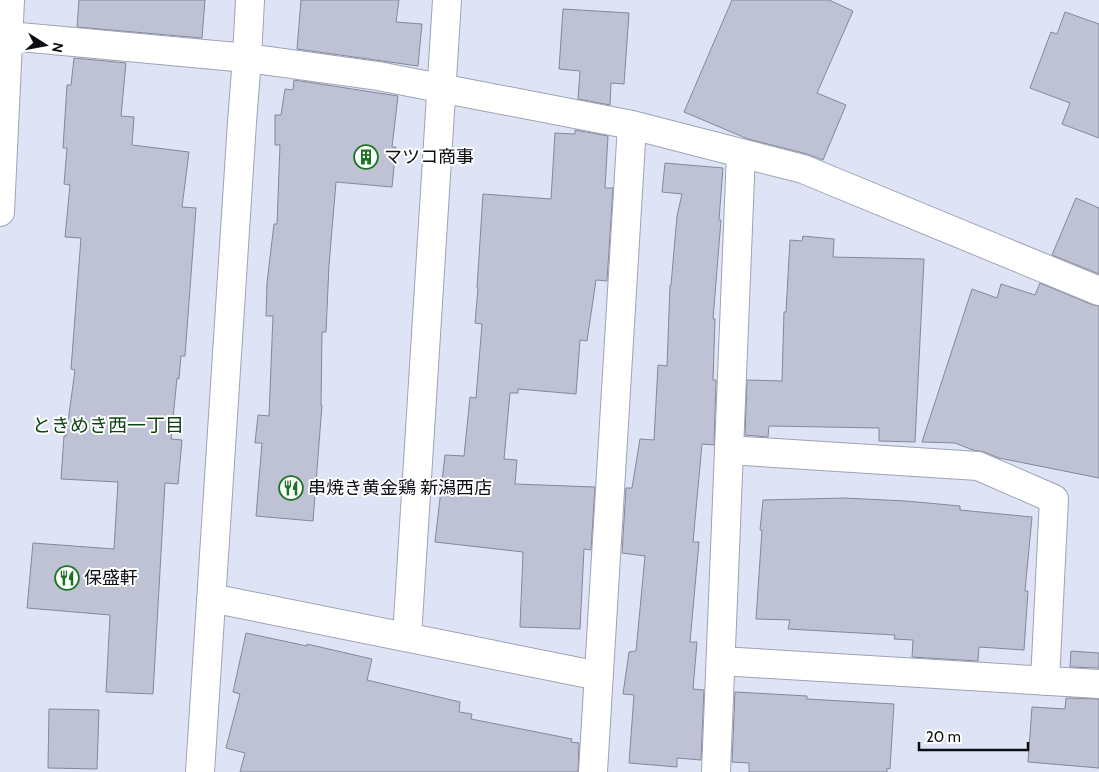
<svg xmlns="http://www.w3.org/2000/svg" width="1099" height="772" viewBox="0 0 1099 772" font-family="Cabin,'Noto Sans JP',sans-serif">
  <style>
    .building { fill: #bec2d4; stroke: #848899 }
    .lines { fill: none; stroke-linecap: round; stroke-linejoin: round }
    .minor-casing { stroke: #9ea3b4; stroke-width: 30 }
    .tertiary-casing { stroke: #9ea3b4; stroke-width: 30 }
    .minor { stroke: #fff; stroke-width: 28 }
    .tertiary { stroke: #fff; stroke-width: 28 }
    .labels { text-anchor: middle; stroke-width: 4; stroke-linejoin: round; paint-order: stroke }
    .poi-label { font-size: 18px; fill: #0d0e14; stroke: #fff; text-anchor: start }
    .neighbourhood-label { font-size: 19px; fill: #0c4511; stroke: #fff }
  </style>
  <rect width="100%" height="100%" fill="#dee3f6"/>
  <path class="building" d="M79,0H205L202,38L77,27Z
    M301,0H399L396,22L422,24L418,66L297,49Z
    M732,0H829L853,11L817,93L846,105L823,160L807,154L748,139L684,112Z
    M563,9L629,13L624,84L611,83L610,105L578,99L580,71L559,69Z
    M1065,12L1099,24V138L1062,124L1070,103L1030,88L1051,32L1057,34Z
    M74,58L126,63L121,116L134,117L132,145L189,152L182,207L196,208L185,356H181L179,379L177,378L171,439L182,440L178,484L165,483L153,694L106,692L110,615L27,608L33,543L114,549L118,482L61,479L64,436H66L75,370L71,369L81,238L65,237L70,185L64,184L67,148H63L67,85H71Z
    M294,80L398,96L392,147H396L392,187L336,182L329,265L326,332H322L321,405H322L313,521L256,516L262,443H255L258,415L269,416L273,316H266L267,283L274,224H277L280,145H275V115H281L285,89L293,90Z
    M575,130L608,136L605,188H613L607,281L596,280L587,341L580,340L576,394L518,389V393H510L504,459L517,460L515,484L595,487L591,550L584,549L580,629L520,627L523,552L435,542L445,455L464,456L470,397L476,398L482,324L475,323L478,288H477L483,194L551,199L555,133L575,134Z
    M665,163L723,168L719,220H721L713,319H715L713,380H716L714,445L702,444L693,542H699L690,642H697L693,689L704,690L701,760L677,758V767L629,763L634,695L623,694L629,652L636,651L645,556L622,553L626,488H632L640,439L654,440L658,365L667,366L670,285H671L677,216L682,194L662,192Z
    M1076,198L1099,208V274L1052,255Z
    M803,236L834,239L833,257L924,259L915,442L879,441V428L769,426L768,437L745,435L747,380L782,381L784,312H786L790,240L802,241Z
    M1040,283L1093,305L1099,306V478L999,458L984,452L973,450L955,443L922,442L972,289L997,298L1001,284L1035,295Z
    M844,498L906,501L960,506V510L1032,517L1025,591H1028L1024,650L979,647L978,661L912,657L913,640L894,639L895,635L788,629L790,620L756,619L762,530H760L763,500Z
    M246,633L307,646V644L372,659L367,680L460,702L459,712L472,714L471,719L572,739L571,742L579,743L578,772H240L245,753L226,748L240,694L233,692Z
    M1071,651L1099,653V668L1070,667Z
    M735,692L807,696V699L894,704L890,769L887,768V772H749V763L732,762Z
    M1066,698L1099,699V768L1028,762L1032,707L1065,709Z
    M49,709L99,710L97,769L48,768Z"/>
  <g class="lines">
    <g class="minor-casing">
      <path id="minor" d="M9,36L247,58L378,76L632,125L803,169L1099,291
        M729,450L978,466L1054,499L1045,681
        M211,598L599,676
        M407,637L447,0
        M721,661L1099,684
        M200,772L242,122L247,58L250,0
        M593,772L632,125
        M716,772L741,153"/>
    </g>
    <g class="tertiary-casing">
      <path id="tertiary" d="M0,212L10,0"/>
    </g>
    <use href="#minor" class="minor"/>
    <use href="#tertiary" class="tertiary"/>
  </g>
  <defs>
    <g id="building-ring" transform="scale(1.25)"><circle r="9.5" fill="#fff" stroke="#1b7523" stroke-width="1.5"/><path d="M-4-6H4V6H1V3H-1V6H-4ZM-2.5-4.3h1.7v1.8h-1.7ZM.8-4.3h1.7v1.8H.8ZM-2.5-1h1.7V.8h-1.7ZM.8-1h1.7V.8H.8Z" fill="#1b7523"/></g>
    <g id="restaurant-ring" transform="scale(1.25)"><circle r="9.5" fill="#fff" stroke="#1b7523" stroke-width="1.5"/><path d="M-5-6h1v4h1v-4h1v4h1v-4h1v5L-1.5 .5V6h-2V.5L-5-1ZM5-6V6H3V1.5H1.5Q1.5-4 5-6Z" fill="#1b7523"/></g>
  </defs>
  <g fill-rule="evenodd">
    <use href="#building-ring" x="366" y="157"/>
    <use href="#restaurant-ring" x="291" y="488"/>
    <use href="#restaurant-ring" x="67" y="578"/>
  </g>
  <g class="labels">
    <g class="poi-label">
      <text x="384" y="163">マツコ商事</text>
      <text x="308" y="494">串焼き黄金鶏 新潟西店</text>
      <text x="84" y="584">保盛軒</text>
    </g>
    <g class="neighbourhood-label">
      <text x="108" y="432">ときめき西一丁目</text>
    </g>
  </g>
  <g transform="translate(45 45) rotate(101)" stroke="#ffffff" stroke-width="4" paint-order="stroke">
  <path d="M0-4L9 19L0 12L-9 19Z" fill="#0d0e14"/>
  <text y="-8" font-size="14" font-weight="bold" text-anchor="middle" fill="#0d0e14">N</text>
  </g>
  <path d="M919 742v8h109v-8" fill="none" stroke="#0d0e14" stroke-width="2.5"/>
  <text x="926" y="742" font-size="15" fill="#0d0e14" stroke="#ffffff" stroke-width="4" paint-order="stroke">20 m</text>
</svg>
